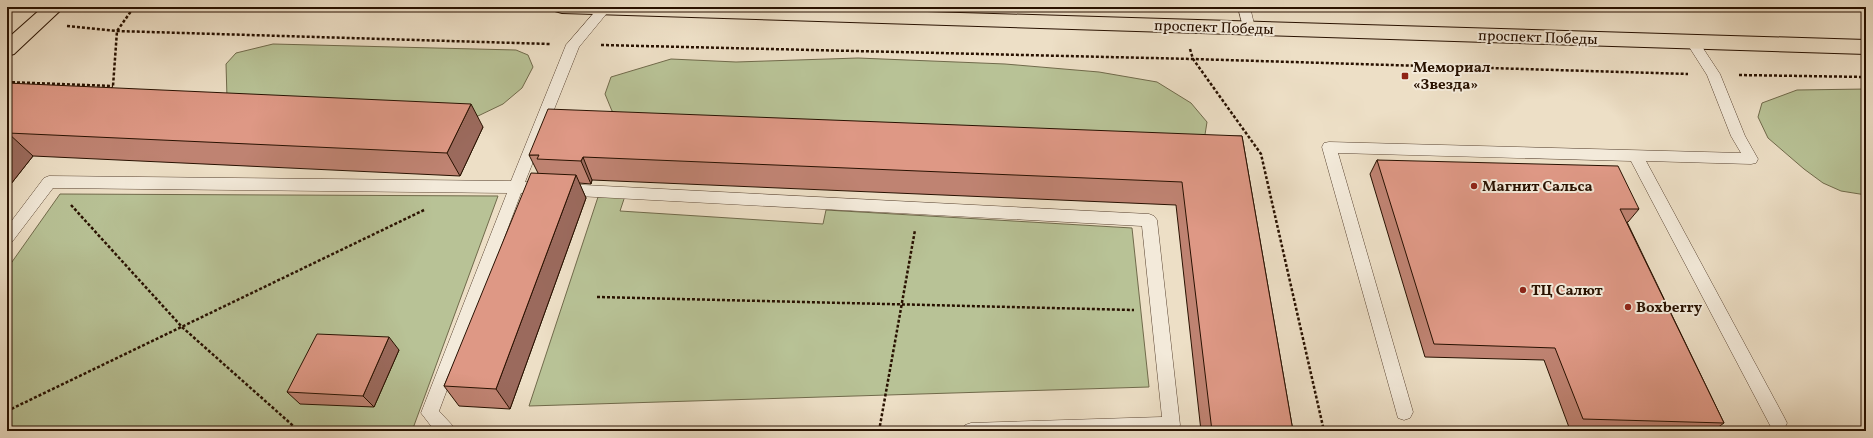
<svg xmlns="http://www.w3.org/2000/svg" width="1873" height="438" viewBox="0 0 1873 438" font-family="Vollkorn,serif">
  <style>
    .green { fill: #b8c296; stroke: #706a4b }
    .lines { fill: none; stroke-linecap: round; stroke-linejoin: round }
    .lane-casing { stroke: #594432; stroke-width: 1 }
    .primary-casing { stroke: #281100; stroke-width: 2 }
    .path { stroke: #281100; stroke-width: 2.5; stroke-dasharray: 3 2; stroke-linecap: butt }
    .lane { fill: #f3eada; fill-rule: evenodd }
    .primary { fill: #eddfc6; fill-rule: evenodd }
    .wall { fill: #bf8372; stroke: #281100 }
    .shaded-wall { fill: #9b6a5d; stroke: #281100 }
    .building { fill: #de9885; stroke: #281100 }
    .poi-dot { fill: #8f2418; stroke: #f3eada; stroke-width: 1.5 }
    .labels { text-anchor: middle; stroke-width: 4; stroke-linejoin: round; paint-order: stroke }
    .street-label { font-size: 15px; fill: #281100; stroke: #f3eada }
    .poi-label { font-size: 15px; font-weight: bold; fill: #281100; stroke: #f3eada; text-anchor: start }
  </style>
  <rect width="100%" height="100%" fill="#eddfc6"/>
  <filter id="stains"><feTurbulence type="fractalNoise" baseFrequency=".005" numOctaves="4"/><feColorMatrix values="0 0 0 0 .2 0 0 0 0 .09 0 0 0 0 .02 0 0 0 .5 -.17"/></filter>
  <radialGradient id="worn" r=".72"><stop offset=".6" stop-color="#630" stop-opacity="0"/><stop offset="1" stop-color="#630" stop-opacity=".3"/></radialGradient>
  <path class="green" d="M273,44L516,50L528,55L533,67L522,88L503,104L478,116L350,114L227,98L226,64L236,53Z
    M858,58L1005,64L1099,72L1157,82L1191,103L1207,122L1204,141L644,122L612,111L605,94L611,77L671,59L736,62Z
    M1866,89V195L1841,191L1823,183L1804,169L1768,138L1758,117L1762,103L1797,90Z
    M60,194L498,196L412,431H7V269Z
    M625,196L620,211L823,224L826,210L1132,228L1149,387L529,406L598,197Z"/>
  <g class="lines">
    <g class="lane-casing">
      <path id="lane" d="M599,7H612L579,47L525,182L1149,214L1154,216L1157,220L1180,425L1177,431H962L965,425L971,423L1162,417L1142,226L521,193L439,411L452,425L455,431H435L421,413L507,193L53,188L12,242L7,244V227L44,178L49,176L511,181L566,45Z
        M1238,7H1250L1255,28L1254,31H1244Z
        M1692,38L1697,39L1720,74L1745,136L1758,159L1756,163L1751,164L1646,161L1784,417L1787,423L1784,429L1778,431L1772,429L1631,161L1338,153L1413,412L1410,418L1404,420L1398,418L1322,147L1324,143L1329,142L1741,153L1731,136L1707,75L1686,42L1687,39Z"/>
    </g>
    <g class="primary-casing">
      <path id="primary" d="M43,7H64L14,54L7,56V39Z
        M553,7H763L1866,40V54L562,13L555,11Z"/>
    </g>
    <path class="path" d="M1755,7L1866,9
      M67,26L117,31L550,44
      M601,45L1193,59L1688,74
      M1190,49L1193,59L1261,154L1324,431
      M1739,75L1866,77
      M7,82L113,86
      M111,90L113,86L117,31L134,7
      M71,205L182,327L299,431
      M597,297L1134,310
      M7,411L424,210
      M879,431L915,230"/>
    <use href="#lane" class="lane"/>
    <use href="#primary" class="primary"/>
  </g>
  <path class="wall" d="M7,83L483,127L460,176L33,156L7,189Z
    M1242,136L1293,431H1201L1176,205L592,180L591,184L579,183L586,198L510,409L459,406L444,386L538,173L529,155Z
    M1377,160L1639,209L1628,222H1627L1724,423L1713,431H1608L1570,430L1544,360L1425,357L1370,174Z
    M1866,205V216L1862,209Z
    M399,350L374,407L300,404L287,392Z"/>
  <path class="shaded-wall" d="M471,104L483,127L460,176L447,153Z
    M8,133L33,156L7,189V135Z
    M583,157L592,180L591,184L581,161Z
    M576,175L586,198L510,409L496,389Z
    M389,337L399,350L374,407L363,396Z"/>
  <path class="building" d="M7,83L471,104L447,153L8,133L7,135Z
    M548,109L1242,136L1293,431H1212L1182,182L583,157L581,161L537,159L539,155H529Z
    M1377,160L1618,166L1639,209H1620L1724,423L1583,419L1555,348L1434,344Z
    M531,173L576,175L496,389L444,386Z
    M317,334L389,337L363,396L287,392Z"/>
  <g class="poi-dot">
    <rect x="1401" y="72" width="8" height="8" rx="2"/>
    <circle cx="1474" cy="186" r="4"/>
    <circle cx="1523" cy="290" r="4"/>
    <circle cx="1628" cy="307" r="4"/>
  </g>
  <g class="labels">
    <g class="street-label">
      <text transform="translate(1214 27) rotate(2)" y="5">проспект Победы</text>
      <text transform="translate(1538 37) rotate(2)" y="5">проспект Победы</text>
    </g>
    <g class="poi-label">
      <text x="1413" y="72">Мемориал<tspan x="1413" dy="17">«Звезда»</tspan></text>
      <text x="1482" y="191">Магнит Сальса</text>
      <text x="1531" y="295">ТЦ Салют</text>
      <text x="1636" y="312">Boxberry</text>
    </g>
  </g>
  <rect width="1873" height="438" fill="none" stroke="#eddfc6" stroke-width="24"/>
  <rect x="8" y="8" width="1857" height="422" fill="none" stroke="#281100" stroke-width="2"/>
  <rect x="12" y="12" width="1849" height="414" fill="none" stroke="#281100"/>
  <rect width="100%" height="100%" filter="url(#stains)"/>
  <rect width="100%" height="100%" fill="url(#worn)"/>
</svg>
